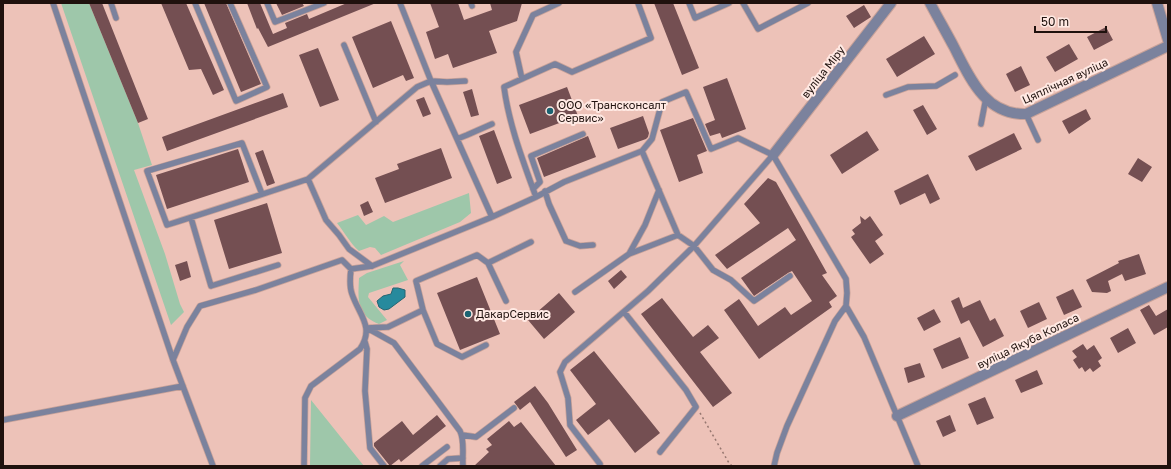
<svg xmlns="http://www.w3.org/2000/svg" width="1171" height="469" viewBox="0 0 1171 469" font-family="'Golos Text',sans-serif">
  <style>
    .green { fill: #9ec7aa }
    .water { fill: #278a9d; stroke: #256672 }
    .building { fill: #744f52 }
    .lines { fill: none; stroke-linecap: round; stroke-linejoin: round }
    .service-casing { stroke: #c8a299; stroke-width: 7 }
    .minor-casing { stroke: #c8a299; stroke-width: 12 }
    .tertiary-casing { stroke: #c8a299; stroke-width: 12 }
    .path { stroke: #967770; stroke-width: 1.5; stroke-dasharray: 2 3; stroke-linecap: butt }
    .service { stroke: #7b829d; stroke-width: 5.5 }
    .minor { stroke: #7b829d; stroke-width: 10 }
    .tertiary { stroke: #7b829d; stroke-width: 10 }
    .poi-dot { fill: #1b6372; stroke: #ffe9e3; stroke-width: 1.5 }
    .labels { text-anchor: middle; stroke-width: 4; stroke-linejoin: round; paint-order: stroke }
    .street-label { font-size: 11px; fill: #1f110d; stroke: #ffe9e3 }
    .poi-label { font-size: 11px; fill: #1f110d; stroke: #ffe9e3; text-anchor: start }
  </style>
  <rect width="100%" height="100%" fill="#edc2b8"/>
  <path class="green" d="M61,3H89L138,123L152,165L134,170L165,254L180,304L184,312L171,325Z
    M469,193L471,213L460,222L381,255L375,248L370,247L359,251C350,243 345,233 337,223L358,215L366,225L384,216L393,222Z
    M404,261L400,265L408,280L369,293L368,297L387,320L379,324C356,315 358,299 359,278L367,273Z
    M311,400L364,466H310Z"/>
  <path class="water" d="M393,288H398L405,290V297L389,309L384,310L379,307L377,301L383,296L391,294Z"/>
  <path class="building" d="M89,3H102L148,119L138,123Z
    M161,3H186L224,90L213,95L201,69L189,70Z
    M204,3H226L261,84L241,92Z
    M247,3H260L273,34L287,28L285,23L307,14L309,19L347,3H376L268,47L258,28L257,29Z
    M276,3H302L304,6L282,15Z
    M430,3H458L464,20L492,10L490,3H522L517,21L489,31L497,53L453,68L448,54L435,59L426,32L439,27Z
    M654,3H673L699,68L682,75Z
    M864,5L871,17L854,28L846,16Z
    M391,21L414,78L406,81L403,75L373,88L352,37Z
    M1106,27L1113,40L1094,50L1087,37Z
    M924,36L935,54L897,77L886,59Z
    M1069,44L1078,59L1055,72L1046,57Z
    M318,48L339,100L320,107L299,55Z
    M1021,66L1030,85L1015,92L1006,74Z
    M727,78L746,129L722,138L720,133L710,136L705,124L715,120L703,87Z
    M567,87L578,116L530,134L519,105Z
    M472,89L479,115L471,117L463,92Z
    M283,93L288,107L167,151L162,137Z
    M424,97L431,114L423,117L416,100Z
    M923,105L937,129L927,135L913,110Z
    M1086,109L1091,119L1069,134L1062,121Z
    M643,116L649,133L648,137L646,139L618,149L610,128Z
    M693,118L707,151L697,155L703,173L679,182L660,130Z
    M494,130L512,178L497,184L479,136Z
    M867,131L879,150L842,174L830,155Z
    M1014,133L1022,149L976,171L968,156Z
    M588,136L596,157L544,177L537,158Z
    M441,148L452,178L385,203L375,178L399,169L397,164Z
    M238,149L249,182L167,209L156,175Z
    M263,150L275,183L267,186L255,153Z
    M1138,158L1152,167L1142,182L1128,174Z
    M928,174L940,199L930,204L925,193L900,205L894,191Z
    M768,178L776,182L827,273L822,275L837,296L829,302L832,307L759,359L724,310L739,299L758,326L785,307L791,315L812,301L792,271L788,273L754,296L741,278L796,240L788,228L727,269L715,255L760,223L744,204Z
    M368,201L373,212L364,216L360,205Z
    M267,203L282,253L229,269L214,220Z
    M860,216L865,220L870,216L883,235L875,241L884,254L870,264L851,237L855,234L852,230L861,223Z
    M1139,254L1146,274L1125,281L1122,274L1108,281L1111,291L1107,293L1092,292L1086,280L1119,263L1118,261Z
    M187,261L191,277L180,281L175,265Z
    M621,270L627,277L614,289L608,281Z
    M477,277L500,334L460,350L437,293Z
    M1073,289L1082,307L1064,315L1056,297Z
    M559,293L575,312L544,339L528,320Z
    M959,297L963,308L980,300L990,321L995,318L1004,336L983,347L969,320L961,324L951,301Z
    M662,298L693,337L708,325L719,338L700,352L732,393L713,407L641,314Z
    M1039,302L1047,319L1028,328L1020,311Z
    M1149,305L1156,316L1168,309V327L1154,335L1140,310Z
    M934,309L941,322L924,331L917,318Z
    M1128,328L1136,343L1118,353L1110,338Z
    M960,337L969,358L942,369L933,349Z
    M1083,344L1087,350L1094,345L1102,358L1098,361L1101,366L1093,372L1090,368L1085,372L1082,367L1079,369L1073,360L1077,357L1072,351Z
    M594,351L660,433L635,453L609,419L588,435L576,420L596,404L570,370Z
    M920,363L925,377L908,383L904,368Z
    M1037,370L1043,384L1021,393L1015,380Z
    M535,386L548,403L577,450L566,457L530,402L520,410L514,402Z
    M985,397L994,418L977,425L968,404Z
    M437,415L446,426L401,462L399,459L390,466L374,446V443L402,421L413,435Z
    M950,415L956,431L943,437L936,421Z
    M509,421L514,427L521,422L556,466H474L489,452L486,449L492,445L487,439Z"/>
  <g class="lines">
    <g class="service-casing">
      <path id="service" d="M53,3L173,360L213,466
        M111,3L116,18
        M195,3L236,101L267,87L230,3
        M267,3L275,22L324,3
        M400,3L431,81L492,217
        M471,3L472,6
        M689,3L695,18L729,3
        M743,3L758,29L808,3
        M344,45L376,122
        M522,79L516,52L533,15L559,3
        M886,95L908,87L936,86L955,75
        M1026,114L1038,140
        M981,124L986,98
        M457,139L467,135L492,124
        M642,151L678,235
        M308,179L417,87L431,81L447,82L465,81
        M533,189L540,182L531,156L583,134
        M545,191L549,204L566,241L580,246L593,245
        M262,194L242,143L147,171L167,225C214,210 261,195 308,179L326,220L339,235L349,249L372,266
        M536,197C523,161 509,125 504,87L555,64L572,72L651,38L638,3
        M191,218L211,286L278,265
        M629,254L645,225L659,190
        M488,263L506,301
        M575,292L629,254L678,235L694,246L713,270L731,280L754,301L790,276
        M846,306L864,337L918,466
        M423,310L437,344L462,357L486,345
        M624,312L686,390L696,407L660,452
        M367,328L388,327L423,310L416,281L477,255L488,263L531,242
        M367,328L394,343L460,431C465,441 462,455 463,466
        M365,342L367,349L365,391L370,448L384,466
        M173,360L187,327L200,306L256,290L342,260L351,269
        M3,420L183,386
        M462,435L476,437L514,408
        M600,464L570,425L568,398L560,372L565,362L648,291L694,246L773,155
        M304,466L305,398L311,386L360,349C375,327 359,315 352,294C349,286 350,277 351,269L372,266L492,217L536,197L564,182L642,151L652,139L662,102L686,92L711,149L738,138L773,155L846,279L847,293L846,306L835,321L787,426L777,453L774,466
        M422,466L447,447
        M440,466L448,459L463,458"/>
    </g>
    <g class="minor-casing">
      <path id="minor" d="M1157,3L1168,40
        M773,155L891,3
        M897,416L1168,287"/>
    </g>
    <g class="tertiary-casing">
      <path id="tertiary" d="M930,3C938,18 946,32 954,47C970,78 985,115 1026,114L1168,46"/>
    </g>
    <path class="path" d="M700,413L729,463L732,466"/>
    <use href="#service" class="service"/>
    <use href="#minor" class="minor"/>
    <use href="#tertiary" class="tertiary"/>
  </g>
  <g class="poi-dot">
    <circle cx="550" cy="111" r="4"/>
    <circle cx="468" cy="314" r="4"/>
  </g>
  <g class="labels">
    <g class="street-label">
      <text transform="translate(823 72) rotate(-52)" y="4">вуліца Міру</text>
      <text transform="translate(1065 81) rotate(-25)" y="4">Цяплічная вуліца</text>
      <text transform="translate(1028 341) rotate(-26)" y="4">вуліца Якуба Коласа</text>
    </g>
    <g class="poi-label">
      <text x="558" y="109">ООО «Трансконсалт<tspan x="558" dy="13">Сервис»</tspan></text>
      <text x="476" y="318">ДакарСервис</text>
    </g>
  </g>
  <rect width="1171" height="469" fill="none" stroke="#1f110d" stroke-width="8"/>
  <path d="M1035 26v6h71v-6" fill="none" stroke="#1f110d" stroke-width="2"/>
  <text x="1041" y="26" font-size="12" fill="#1f110d" stroke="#ffe9e3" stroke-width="3" paint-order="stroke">50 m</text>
</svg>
